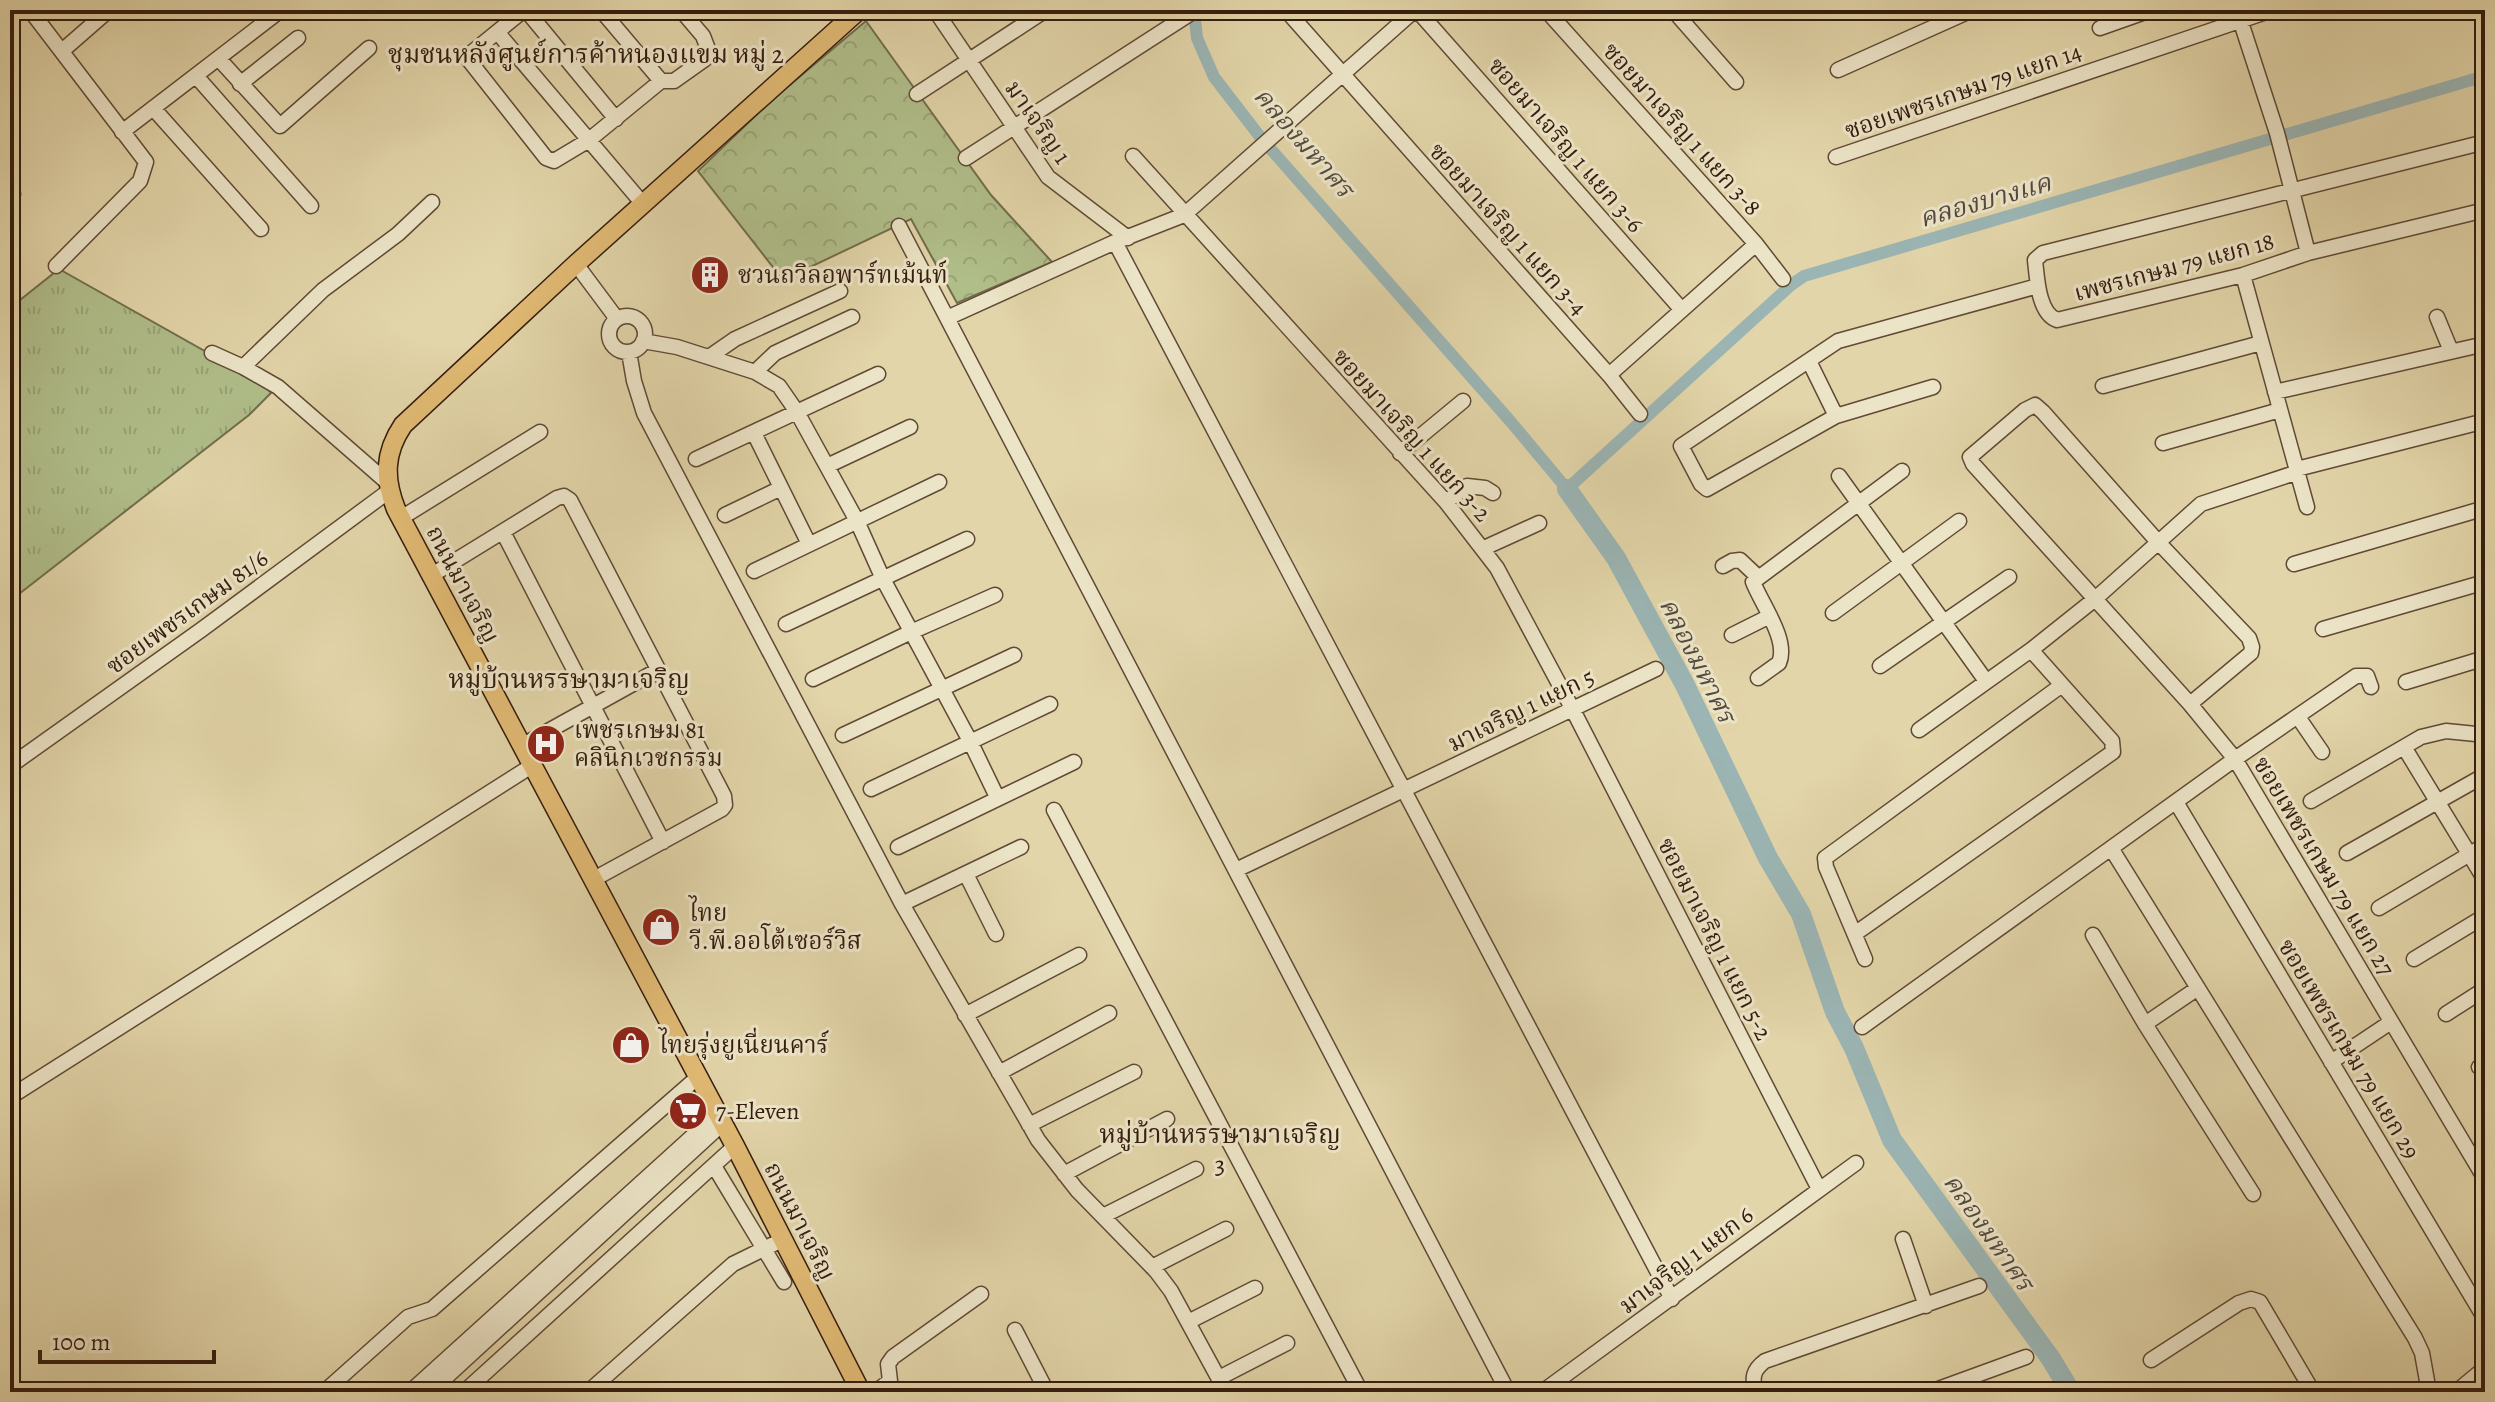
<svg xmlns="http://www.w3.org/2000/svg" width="2495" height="1402" viewBox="0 0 2495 1402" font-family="Alegreya,'Noto Serif Thai',serif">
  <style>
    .grass { fill: url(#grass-tufts); stroke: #726d4c; stroke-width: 2 }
    .forest { fill: url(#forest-crowns); stroke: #726d4c; stroke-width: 2 }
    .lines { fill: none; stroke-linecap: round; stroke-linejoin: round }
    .canal { stroke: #9bb5b4; stroke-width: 12 }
    .river { stroke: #9bb5b4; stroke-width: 20 }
    .minor-casing { stroke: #604a35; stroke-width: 17 }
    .major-casing { stroke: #351c0e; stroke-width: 21 }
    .minor { stroke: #ece4c7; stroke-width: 14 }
    .major { stroke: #e1ba74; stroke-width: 18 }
    .labels { text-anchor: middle; stroke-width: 6; stroke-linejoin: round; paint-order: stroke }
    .street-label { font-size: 24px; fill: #351c0e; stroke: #ece4c7 }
    .poi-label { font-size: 24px; fill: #351c0e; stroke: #ece4c7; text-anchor: start }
    .neighbourhood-label { font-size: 26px; fill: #351c0e; stroke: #ece4c7 }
    .water-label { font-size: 26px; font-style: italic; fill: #544a40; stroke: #ece4c7 }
  </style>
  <defs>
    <pattern id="grass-tufts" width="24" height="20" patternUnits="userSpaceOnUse" patternTransform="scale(2)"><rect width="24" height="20" fill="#b0be8a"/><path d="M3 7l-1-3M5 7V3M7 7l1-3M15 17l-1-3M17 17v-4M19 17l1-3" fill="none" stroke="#98a376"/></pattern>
    <pattern id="forest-crowns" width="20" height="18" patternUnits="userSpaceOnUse" patternTransform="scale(2)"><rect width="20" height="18" fill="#b0be8a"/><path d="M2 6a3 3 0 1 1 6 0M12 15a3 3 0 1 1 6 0" fill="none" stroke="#98a376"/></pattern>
  </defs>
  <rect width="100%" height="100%" fill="#e2d5a9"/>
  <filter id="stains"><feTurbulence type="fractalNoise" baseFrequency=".0025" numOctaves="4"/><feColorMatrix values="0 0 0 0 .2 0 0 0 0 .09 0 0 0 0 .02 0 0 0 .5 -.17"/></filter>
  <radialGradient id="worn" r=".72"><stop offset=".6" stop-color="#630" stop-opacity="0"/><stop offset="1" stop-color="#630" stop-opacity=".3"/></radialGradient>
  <path class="grass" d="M59,269L274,390L249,415L10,601V308Z"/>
  <path class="forest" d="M866,21L991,195L1052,262L957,303L911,219L783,280L698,171L773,99Z"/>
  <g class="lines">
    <path class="canal" d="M1194,10L1197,38L1214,77L1261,138L1511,422L1567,489L1791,285L1804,276L2485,76"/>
    <path class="river" d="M1567,489L1616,558L1685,685L1768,858L1801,914L1835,1012L1854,1048L1892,1140L2051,1359L2071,1392"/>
    <g class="minor-casing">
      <path id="minor" d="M30,10L146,162L140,181L56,266
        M524,10L470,54L468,59L546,158L554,161L589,140L661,81H674L705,59L707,54L708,49L703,36L681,10
        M526,10L616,119
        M601,10L661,81
        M935,10L1048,177L1128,238
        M1286,10L1609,375L1640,414
        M1417,10L1682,310
        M1546,10L1756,244L1783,279
        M1673,10L1736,82
        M2237,10L2277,133L2308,253
        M10,15L17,10
        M2100,28L2151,10
        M498,33L643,204
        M62,51L109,10
        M219,59L280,126L369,48
        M1838,70L1972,10
        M196,76L311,206
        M240,84L298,38
        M917,94L1046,10
        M153,108L261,229
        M122,132L281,10
        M2485,142L2043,253L2035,260C2037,277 2038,313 2057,320L2243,275L2308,253L2485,210
        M1133,156L1446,502L1497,568L1573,710L1819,1189
        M1836,157L2272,10
        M966,158L1191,13
        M10,191L13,194
        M899,226L1508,1392
        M1115,242L1672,1299
        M576,264L617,319
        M2243,275L2307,507
        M609 334a18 18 0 1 1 36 0a18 18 0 1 1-36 0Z
        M2437,317L2451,351
        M947,318L1115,242L1184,215L1415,10
        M643,341L677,347L755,372L779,386L797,412L857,521L883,579L970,741L997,797
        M629,352L634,381L644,413L902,904L1038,1140L1077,1190L1156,1271L1171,1291L1226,1392
        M212,353L243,367
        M709,357L735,339L840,291
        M1809,361L1836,416
        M755,372L775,353L852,317
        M1609,375L1756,244
        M2103,386L2261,343
        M1933,387L1836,416L1707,489L1701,484L1681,446L1838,341L2038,286
        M2275,392L2485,344
        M754,433L809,544
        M2163,443L2280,410
        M1400,453L1463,401
        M696,459L878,374
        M827,466L910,427
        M2297,469L2485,421
        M1839,476L1986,681
        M388,483L278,387L243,367L323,290L398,234L432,202
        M1446,502L1467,486L1485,488L1493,493
        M725,515L781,488
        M401,518L540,432
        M503,532L663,842
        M1484,548L1539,523
        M2294,564L2485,508
        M1723,566L1732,561L1740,560L1758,577
        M754,571L939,482
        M432,575L557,498L564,496L570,500L724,796L725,805L722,809L594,879
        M1833,613L1959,521
        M786,624L967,539
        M2323,629L2485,582
        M1732,635L1770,616
        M1880,666L2009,577
        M1758,678L1779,663C1789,640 1761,603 1753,582L1902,471
        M813,679L911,632L995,595
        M2406,682L2485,658
        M2190,704L2251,653L2252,647L2249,638L2158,542L2043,412L2035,405L2025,410L1970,457L1973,464L2190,704L2235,759L2485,1179
        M2298,717L2322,752
        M1919,730L2031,650L2095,599L2201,504L2298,472
        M843,735L1014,655
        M523,745L658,670
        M2404,747L2485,880
        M10,766L201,630L389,491
        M871,789L1050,704
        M2311,801L2421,737L2446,731L2476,734
        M2176,802L2485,1319
        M1054,810L1361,1392
        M898,847L1074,762
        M2111,848L2415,1338L2422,1353L2429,1392
        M2347,853L2485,775
        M1236,870L1656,669
        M966,874L996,934
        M902,904L1021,847
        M2379,908L2485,845
        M1856,933L2113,752L2112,741L2031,650
        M2093,935L2145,1024L2253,1194
        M1865,959L1826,867L1825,858L2062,685
        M2414,959L2485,916
        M2446,1014L2485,989
        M965,1015L1079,955
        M2145,1024L2198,988
        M1862,1027L2235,759L2356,676H2367L2371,687
        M2331,1062L2391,1022
        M2479,1067L2485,1063
        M999,1073L1109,1013
        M10,1097L533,765
        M1029,1125L1134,1072
        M714,1166L784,1282
        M1064,1174L1167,1119
        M1103,1216L1196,1169
        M1903,1239L1926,1306
        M1152,1267L1226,1229
        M1188,1322L1255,1288
        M1015,1330L1047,1392
        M2151,1360L2239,1303L2251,1299L2260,1302L2313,1392
        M1219,1378L1287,1343
        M324,1392L408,1317L432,1309L698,1077
        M410,1392L717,1114
        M430,1392L722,1124
        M464,1392L735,1146
        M588,1392L733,1264L782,1240
        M875,1392L890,1381L888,1364L893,1357L981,1294
        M1542,1392L1856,1163
        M1755,1392C1752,1377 1753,1370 1765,1361L1979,1286
        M1930,1392L2026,1357
        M2456,1392L2485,1368"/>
    </g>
    <g class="major-casing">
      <path id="major" d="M859,10L576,264L403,425C384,453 384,479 396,509L735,1146L861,1392"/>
    </g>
    <use href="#minor" class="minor"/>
    <use href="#major" class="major"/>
  </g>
  <defs>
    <g id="building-disc" transform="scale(2)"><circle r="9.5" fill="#8f2418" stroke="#ece4c7"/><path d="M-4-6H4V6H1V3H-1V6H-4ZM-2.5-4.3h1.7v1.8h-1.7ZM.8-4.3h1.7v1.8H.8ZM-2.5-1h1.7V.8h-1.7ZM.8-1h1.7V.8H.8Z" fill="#fff"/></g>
    <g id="hospital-disc" transform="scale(2)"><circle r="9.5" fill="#8f2418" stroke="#ece4c7"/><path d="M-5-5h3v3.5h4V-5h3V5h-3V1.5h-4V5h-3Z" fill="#fff"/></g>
    <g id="shop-disc" transform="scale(2)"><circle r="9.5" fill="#8f2418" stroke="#ece4c7"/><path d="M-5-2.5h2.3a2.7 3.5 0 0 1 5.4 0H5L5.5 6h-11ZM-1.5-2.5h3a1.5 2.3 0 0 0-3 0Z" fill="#fff"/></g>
    <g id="supermarket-disc" transform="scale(2)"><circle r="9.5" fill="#8f2418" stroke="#ece4c7"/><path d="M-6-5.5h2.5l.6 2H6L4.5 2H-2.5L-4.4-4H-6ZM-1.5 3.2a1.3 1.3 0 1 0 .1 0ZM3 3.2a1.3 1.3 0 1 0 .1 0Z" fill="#fff"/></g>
  </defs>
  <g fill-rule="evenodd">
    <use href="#building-disc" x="710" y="275"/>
    <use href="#hospital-disc" x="546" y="744"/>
    <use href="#shop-disc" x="661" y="927"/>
    <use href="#shop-disc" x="631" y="1045"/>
    <use href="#supermarket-disc" x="688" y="1111"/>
  </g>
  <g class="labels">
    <g class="street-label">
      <text transform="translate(1963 91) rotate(-19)" y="8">ซอยเพชรเกษม 79 แยก 14</text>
      <text transform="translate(1038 122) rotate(55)" y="8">มาเจริญ 1</text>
      <text transform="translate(1682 129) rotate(48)" y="8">ซอยมาเจริญ 1 แยก 3-8</text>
      <text transform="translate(1566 145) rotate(49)" y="8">ซอยมาเจริญ 1 แยก 3-6</text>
      <text transform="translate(1508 229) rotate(48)" y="8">ซอยมาเจริญ 1 แยก 3-4</text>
      <text transform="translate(2174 267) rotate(-15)" y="8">เพชรเกษม 79 แยก 18</text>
      <text transform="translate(1412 435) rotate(48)" y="8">ซอยมาเจริญ 1 แยก 3-2</text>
      <text transform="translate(463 584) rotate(62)" y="8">ถนนมาเจริญ</text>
      <text transform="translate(187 612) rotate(-36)" y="8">ซอยเพชรเกษม 81/6</text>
      <text transform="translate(1521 710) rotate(-26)" y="8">มาเจริญ 1 แยก 5</text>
      <text transform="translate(2324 866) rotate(59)" y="8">ซอยเพชรเกษม 79 แยก 27</text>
      <text transform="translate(1715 939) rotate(63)" y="8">ซอยมาเจริญ 1 แยก 5-2</text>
      <text transform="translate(2349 1049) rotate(59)" y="8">ซอยเพชรเกษม 79 แยก 29</text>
      <text transform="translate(800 1221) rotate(63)" y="8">ถนนมาเจริญ</text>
      <text transform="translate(1686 1260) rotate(-37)" y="8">มาเจริญ 1 แยก 6</text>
    </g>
    <g class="poi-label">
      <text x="738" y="283">ชวนถวิลอพาร์ทเม้นท์</text>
      <text x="574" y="738">เพชรเกษม 81<tspan x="574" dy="28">คลินิกเวชกรรม</tspan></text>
      <text x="689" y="921">ไทย<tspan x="689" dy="28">วี.พี.ออโต้เซอร์วิส</tspan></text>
      <text x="659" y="1053">ไทยรุ่งยูเนี่ยนคาร์</text>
      <text x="716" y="1119">7-Eleven</text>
    </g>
    <g class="neighbourhood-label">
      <text x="586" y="63">ชุมชนหลังศูนย์การค้าหนองแขม หมู่ 2</text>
      <text x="569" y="688">หมู่บ้านหรรษามาเจริญ</text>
      <text x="1220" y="1143">หมู่บ้านหรรษามาเจริญ<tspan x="1220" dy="30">3</tspan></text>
    </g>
    <g class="water-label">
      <text transform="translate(1304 142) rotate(49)" y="9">คลองมหาศร</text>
      <text transform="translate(1985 200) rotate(-16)" y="9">คลองบางแค</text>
      <text transform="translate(1698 660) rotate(63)" y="9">คลองมหาศร</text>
      <text transform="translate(1989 1232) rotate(55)" y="9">คลองมหาศร</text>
    </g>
  </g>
  <rect width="2495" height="1402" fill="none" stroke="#e2d5a9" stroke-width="40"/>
  <rect x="12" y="12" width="2471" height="1378" fill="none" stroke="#351c0e" stroke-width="4"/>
  <rect x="20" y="20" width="2455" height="1362" fill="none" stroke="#351c0e" stroke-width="2"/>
  <path d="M40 1350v12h174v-12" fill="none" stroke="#351c0e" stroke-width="4"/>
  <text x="52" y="1350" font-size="24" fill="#351c0e" stroke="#ece4c7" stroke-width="6" paint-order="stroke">100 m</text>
  <rect width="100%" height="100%" filter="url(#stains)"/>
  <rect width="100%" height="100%" fill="url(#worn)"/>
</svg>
